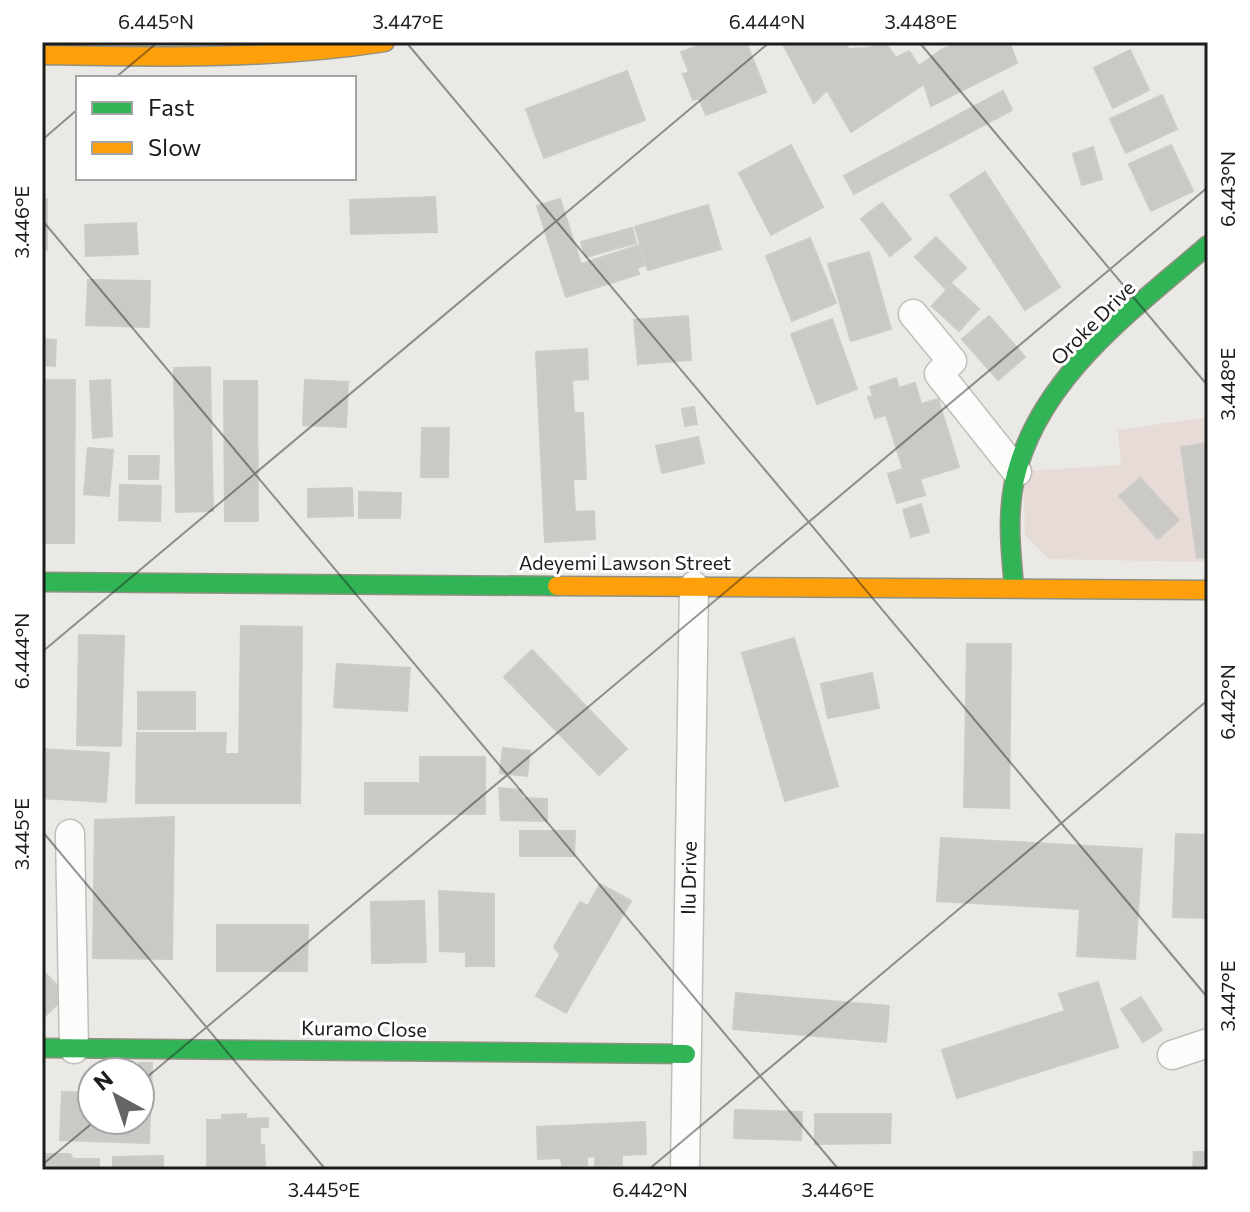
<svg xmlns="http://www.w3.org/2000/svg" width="1250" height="1212" viewBox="0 0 1250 1212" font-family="Commissioner,sans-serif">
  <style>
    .commercial { fill: #e7dbd8 }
    .building { fill: #cbc9c6; stroke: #cdcbc7; stroke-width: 2 }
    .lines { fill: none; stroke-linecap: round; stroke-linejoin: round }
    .street-casing { stroke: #c0bfbd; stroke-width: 31 }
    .fast-casing { stroke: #8f9180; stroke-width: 21 }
    .slow-casing { stroke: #8f9180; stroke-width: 21 }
    .street { stroke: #fcfcfb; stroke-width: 28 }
    .fast { stroke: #30b455; stroke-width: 18 }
    .slow { stroke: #ff9f0a; stroke-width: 18 }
    .ticks { fill: none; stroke: #1c1c1c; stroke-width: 2; stroke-opacity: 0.45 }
    .labels { text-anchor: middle; stroke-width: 6; stroke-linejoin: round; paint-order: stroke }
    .street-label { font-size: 20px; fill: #1c1c1c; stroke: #fff }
    .neatline { fill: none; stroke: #1c1c1c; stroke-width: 3 }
    .ticks-label { font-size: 20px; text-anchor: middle; fill: #1c1c1c }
  </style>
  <rect width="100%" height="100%" fill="#eae9e5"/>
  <path class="commercial" d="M1208,417V562L1049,559L1025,535L1023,471L1121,465L1118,430Z"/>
  <path class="building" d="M708,42H746L766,92L706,115L699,98L693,100L683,74L689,72L681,52Z
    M782,42H847L848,49L868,48L885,42L896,58L909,51L919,66L941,50L960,42H1009L1017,63L931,106L924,84L851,132L827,90L814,103Z
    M1130,50L1149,90L1113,108L1094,68Z
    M627,71L645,120L544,158L526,109Z
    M1003,91L1012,110L854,194L844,176Z
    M1162,95L1177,129L1126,153L1110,119Z
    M791,145L823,207L771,235L739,173Z
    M1171,145L1193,191L1151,211L1129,164Z
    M1093,147L1102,179L1082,185L1073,154Z
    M985,172L1060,287L1025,310L950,195Z
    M435,197L437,232L351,234L350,200Z
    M42,199H47V250H42Z
    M560,199L581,264L639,245L645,265L637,268L639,274L566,297L537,206Z
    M882,203L911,239L890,256L861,219Z
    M708,205L721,249L648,270L635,227Z
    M136,223L138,254L86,256L85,225Z
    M632,228L636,243L586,257L581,242Z
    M936,237L966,268L945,288L915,257Z
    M810,238L836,303L792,321L766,256Z
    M869,252L891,329L851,341L828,264Z
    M88,280L150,281L149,327L86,325Z
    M952,284L979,309L959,331L932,306Z
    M688,316L691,360L638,364L634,320Z
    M989,316L1025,357L998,380L962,339Z
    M832,319L857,389L817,404L791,334Z
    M42,339L56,340L55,366L42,365Z
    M587,349L588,379L572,380L574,413H583L586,479H573L575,512L594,511L595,539L545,542L536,352Z
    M210,367L213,511L176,512L174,368Z
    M896,378L899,388L915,383L921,404L938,399L959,467L920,479L925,495L897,503L888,474L903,469L886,415L875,418L868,397L873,396L870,387Z
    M42,380H75L74,543H42Z
    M110,380L112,436L93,438L90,381Z
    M305,380L348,382L346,427L303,425Z
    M224,381H257L258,521H225Z
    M694,407L697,424L685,426L682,409Z
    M422,428H449L448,477H421Z
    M698,437L704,463L662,473L656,446Z
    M1208,443V557L1197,558L1181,447Z
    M88,448L113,450L109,496L84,494Z
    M129,456H159L158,479H129Z
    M1140,478L1179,520L1158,539L1119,496Z
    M120,485L161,486L160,521L119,520Z
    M352,488L353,516L308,517V489Z
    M359,492L401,493L400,518H359Z
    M921,504L929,532L911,537L903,510Z
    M241,626L302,627L300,803H136L137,733H226L225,754H239Z
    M79,635L124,636L121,746L77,745Z
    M794,638L838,786L785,801L742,653Z
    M967,644H1011L1009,808L964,807Z
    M532,650L627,749L599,775L504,677Z
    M337,664L410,668L407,711L334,707Z
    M872,673L879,708L828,718L821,684Z
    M138,692H195V729H138Z
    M503,748L530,751L527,776L500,773Z
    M42,749L109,753L106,802L42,798Z
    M420,757H485V814H365V783H420Z
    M499,788L521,790L522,798L547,799V821L501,820Z
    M174,817L172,959L93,958L95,820Z
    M520,831H575L574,856H520Z
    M1176,834L1208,835V918L1173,917Z
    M941,838L1142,849L1135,959L1077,956L1080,909L937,901Z
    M600,884L631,901L566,1013L536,996L560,955L554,947L580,902L588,906Z
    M439,891L494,894V966H466V952L440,951Z
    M424,901L426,962L372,963L371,902Z
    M217,925H308L307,971H217Z
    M42,970L67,995L46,1015L42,1011Z
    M1098,982L1118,1047L957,1098L942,1050L1065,1011L1059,994Z
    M736,993L889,1006L886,1042L733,1029Z
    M1141,997L1162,1030L1143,1042L1121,1009Z
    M139,1063H152L149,1143L60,1140L62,1092L92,1093V1120H140Z
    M735,1110L802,1112L801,1140L734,1138Z
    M246,1114V1119L268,1118V1127H260V1145H264L265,1170H207V1120H222V1115Z
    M815,1114H891L890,1143L815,1144Z
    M645,1122L646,1154L622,1155V1165L595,1166V1156L587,1157V1165L562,1166L561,1158L538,1159L537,1127Z
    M1194,1152H1208V1170H1193Z
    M44,1154H70L73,1159H99V1170H43Z
    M163,1156V1170H113V1157Z"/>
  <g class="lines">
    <g class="street-casing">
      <path id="street" d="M913,314L952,361L939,374L1017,472
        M70,834L74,1049
        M1172,1055L1208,1043
        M685,1170L694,586"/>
    </g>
    <g class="fast-casing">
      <path id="fast" d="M42,582L557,586
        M1014,587C1011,553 1007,517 1014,483C1036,379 1133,310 1208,245
        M42,1048L686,1054"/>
    </g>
    <g class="slow-casing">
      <path id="slow" d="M42,55C157,57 271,60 385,42
        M557,586L1208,590"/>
    </g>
    <use href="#street" class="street"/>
    <use href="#fast" class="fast"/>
    <use href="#slow" class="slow"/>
  </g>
  <path class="ticks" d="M406,42L1208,998M919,42L1208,386M115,78L158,42M42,140L78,109M42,220L839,1170M42,652L770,42M42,831L326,1170M140,1083L1208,187M42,1165L96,1120M648,1170L1208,700"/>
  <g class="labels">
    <g class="street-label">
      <text transform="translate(1093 323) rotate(-45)" y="7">Oroke Drive</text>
      <text x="625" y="570">Adeyemi Lawson Street</text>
      <text transform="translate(689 878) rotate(-89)" y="7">Ilu Drive</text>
      <text transform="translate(364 1029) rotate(1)" y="7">Kuramo Close</text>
    </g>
  </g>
  <rect width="1250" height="1212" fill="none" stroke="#ffffff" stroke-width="88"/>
  <rect x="76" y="76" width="280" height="104" fill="#ffffff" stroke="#a4a4a4" stroke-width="2"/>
  <rect x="92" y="102" width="40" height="12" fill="#30b455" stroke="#a4a4a4" stroke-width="2"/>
  <text x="148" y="116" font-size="24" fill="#1c1c1c">Fast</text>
  <rect x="92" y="142" width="40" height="12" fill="#ff9f0a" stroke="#a4a4a4" stroke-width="2"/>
  <text x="148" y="156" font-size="24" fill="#1c1c1c">Slow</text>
  <g transform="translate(116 1096) rotate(320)"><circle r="38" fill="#ffffff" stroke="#a4a4a4" stroke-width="2"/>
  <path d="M0-6L14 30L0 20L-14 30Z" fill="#646462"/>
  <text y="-12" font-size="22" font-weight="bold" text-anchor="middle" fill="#1c1c1c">N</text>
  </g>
  <rect x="44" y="44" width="1162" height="1124" class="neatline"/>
  <g class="ticks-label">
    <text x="156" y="29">6.445°N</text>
    <text x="408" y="29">3.447°E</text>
    <text x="767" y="29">6.444°N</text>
    <text x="921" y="29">3.448°E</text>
    <text transform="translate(1228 189) rotate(-90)" y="7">6.443°N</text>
    <text transform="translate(22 222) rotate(-90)" y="7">3.446°E</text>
    <text transform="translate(1228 384) rotate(-90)" y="7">3.448°E</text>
    <text transform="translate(22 651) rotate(-90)" y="7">6.444°N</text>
    <text transform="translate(1228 702) rotate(-90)" y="7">6.442°N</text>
    <text transform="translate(22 834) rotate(-90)" y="7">3.445°E</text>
    <text transform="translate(1228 996) rotate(-90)" y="7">3.447°E</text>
    <text x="324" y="1197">3.445°E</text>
    <text x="650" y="1197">6.442°N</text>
    <text x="838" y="1197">3.446°E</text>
  </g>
</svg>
